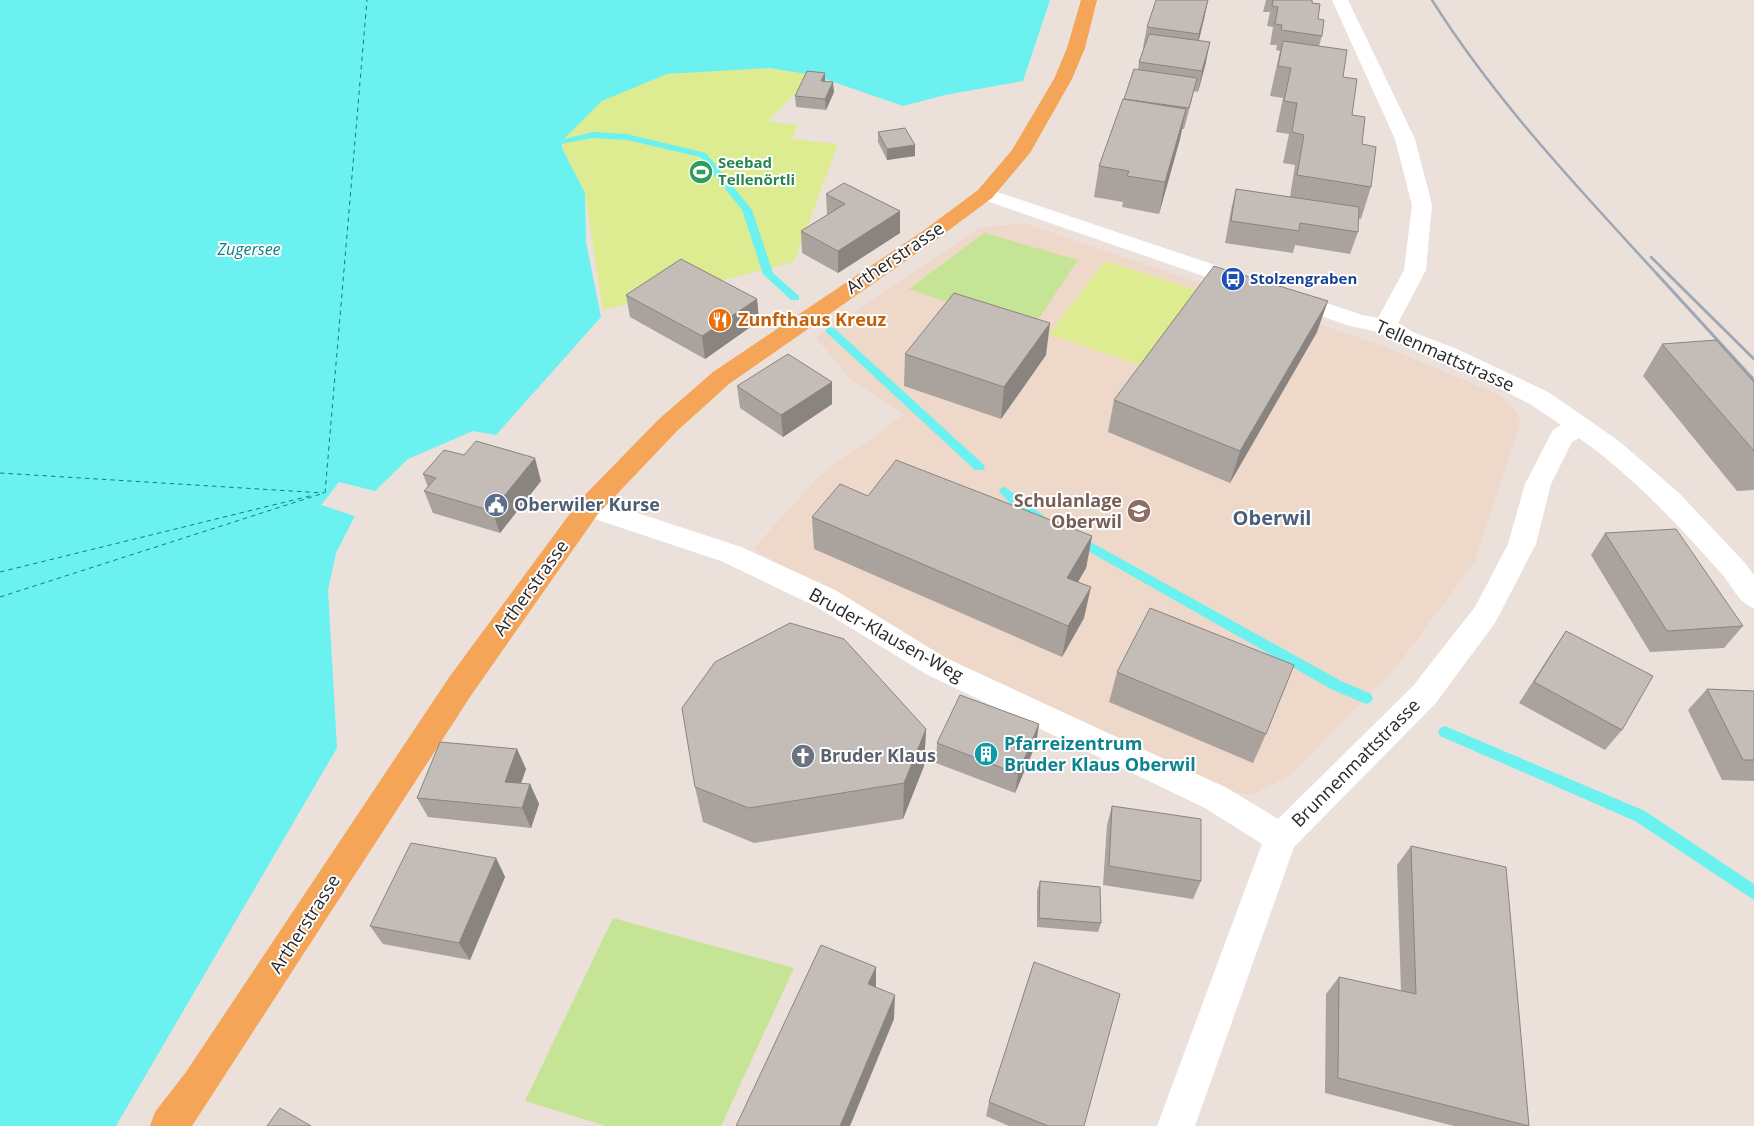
<svg xmlns="http://www.w3.org/2000/svg" width="1754" height="1126" viewBox="0 0 1754 1126" font-family="'Open Sans',sans-serif">
  <style>
    .education { fill: #eed8ca }
    .green { fill: #c6e496 }
    .pitch { fill: #deec91 }
    .water { fill: #6bf1f0 }
    .lines { fill: none; stroke-linecap: round; stroke-linejoin: round }
    .stream { fill: #6bf1f0; fill-rule: evenodd }
    .ferry { stroke: #0b7f88; stroke-width: 1; stroke-dasharray: 4.5 4; stroke-linecap: butt }
    .minor { fill: #fff; fill-rule: evenodd }
    .major { fill: #f4a558; fill-rule: evenodd }
    .rail-far1 { stroke: #9ea7b4; stroke-width: 2.5 }
    .rail { stroke: #9ea7b4; stroke-width: 3 }
    .wall { fill: #a9a29d }
    .shaded-wall { fill: #898480 }
    .building { fill: #c4bcb7; stroke: #898480 }
    .labels { text-anchor: middle; stroke-width: 4; stroke-linejoin: round; paint-order: stroke }
    .far-leisure-label { font-size: 15px; font-weight: bold; fill: #27864d; stroke: #fff; text-anchor: start }
    .far-transit-label { font-size: 15px; font-weight: bold; fill: #164399; stroke: #fff; text-anchor: start }
    .far-water-label { font-size: 16px; font-style: italic; fill: #0b7f88; stroke: #fff }
    .street-label { font-size: 18px; fill: #292929; stroke: #fff }
    .food-label { font-size: 18px; font-weight: bold; fill: #c56008; stroke: #fff; text-anchor: start }
    .education-label { font-size: 18px; font-weight: bold; fill: #785e54; stroke: #fff; text-anchor: end }
    .service-label { font-size: 18px; font-weight: bold; fill: #4e5e75; stroke: #fff; text-anchor: start }
    .culture-label { font-size: 18px; font-weight: bold; fill: #0d838f; stroke: #fff; text-anchor: start }
    .worship-label { font-size: 18px; font-weight: bold; fill: #5b616d; stroke: #fff; text-anchor: start }
    .quarter-label { font-size: 20px; font-weight: bold; fill: #495f7b; stroke: #fff }
  </style>
  <rect width="100%" height="100%" fill="#ece0db"/>
  <path class="education" d="M1024,223L1381,345L1501,396L1517,412L1520,422L1475,561L1399,664L1290,776L1252,795L1226,791L934,656L753,549L821,474L904,415L851,380L816,338L979,228Z"/>
  <path class="green" d="M984,233L1078,260L1031,330L909,289Z
    M613,918L794,968L721,1126H606L525,1101Z"/>
  <path class="pitch" d="M672,54L813,75L768,121L798,125L792,139L838,144L794,262L603,310L585,193L563,151L562,128Z
    M1105,261L1196,290L1145,367L1049,334Z"/>
  <path class="water" d="M0,0H1050L1023,81L945,95L903,106L813,75L769,68L667,74L602,101L562,141V148L585,193L586,242L601,317L496,435L473,431L408,459L375,491L339,482L321,505L355,516L336,553L328,590L337,748L116,1126H0Z"/>
  <g class="lines">
    <path class="stream" d="M593,132L627,134L706,153L752,210L773,273L799,296V300H791L763,274L742,210L700,157L627,140L593,138L561,144L557,141Z
      M830,327L834,328L983,464L985,467L983,470H975L826,332L825,330Z
      M1005,487L1044,516L1046,519L1044,522C1029,527 1011,503 1001,494L999,491L1001,488Z
      M1078,535L1341,681L1371,694L1373,698L1371,702L1366,704L1331,689L1074,543L1072,540Z
      M1445,726L1645,811L1754,884V900L1635,821L1440,736L1438,732L1440,728Z"/>
    <path class="ferry" d="M0,473L324,493
      M325,493L367,0
      M0,572L314,495
      M0,597L324,493"/>
    <path class="minor" d="M1332,0H1348L1415,139L1432,205L1426,270L1398,323L1415,333L1457,349L1548,392L1589,420L1620,442L1679,493L1745,563L1754,575V608C1738,603 1732,585 1721,573C1677,524 1633,476 1579,438L1572,442L1551,484L1536,544L1495,623L1435,704L1294,847L1195,1126H1157L1262,844L1205,808L926,674L815,606L721,561L580,514L576,507L580,500L589,497L741,547L835,590L946,658L1227,788L1278,819L1413,686L1475,607L1508,544L1525,484L1553,430L1561,425L1530,404L1441,359L1399,343L1379,332L1350,326L1283,303L1280,298L1283,293L1291,291L1362,315L1378,318L1404,270L1412,205L1395,139Z
      M985,188L1254,278L1257,283L1254,288L1246,290L1238,288L978,198L975,194L978,190Z"/>
    <path class="major" d="M1081,0H1097L1085,48L1072,79L1030,153L992,198L937,239L729,384L677,431L598,514L472,694L192,1126H150L155,1112L186,1072L450,676L580,500L659,419L713,372L923,231L978,190L1012,150L1054,79L1067,48Z"/>
    <path class="rail-far1" d="M1432,0C1495,100 1578,188 1658,275
      M1651,257L1669,275"/>
    <path class="rail" d="M1657,274L1754,380
      M1668,274L1754,359"/>
  </g>
  <path class="wall" d="M1208,0L1204,19L1199,40L1206,62L1198,92L1194,91L1184,129H1182L1180,139L1159,214L1122,207L1123,202L1094,197L1099,166L1138,69L1139,62L1144,48L1143,47L1147,27Z
    M1266,0H1312V3L1318,19L1322,36L1319,46L1343,77L1352,115L1362,144L1371,187L1361,219L1358,218V232L1350,254L1295,245L1293,253L1225,243L1231,210L1236,189L1290,197L1295,165L1283,163L1289,134L1276,132L1283,98L1270,96L1280,51L1276,50L1277,45H1270L1273,27L1267,26L1270,12H1263Z
    M825,81L834,92L826,110L796,107L795,96Z
    M878,132L915,145V156L887,160L878,142Z
    M826,194L900,211V233L838,273L802,253L801,231L827,215Z
    M626,295L757,299L759,321L705,359L630,317Z
    M1317,332L1230,483L1108,432L1114,400Z
    M1662,344L1754,382V490L1737,491L1643,376Z
    M905,354L1046,355L1001,419L904,386Z
    M832,382V404L783,437L740,408L737,386Z
    M423,474L541,481L500,533L433,513L424,491L428,487Z
    M868,496L1092,536L1086,568L1078,582L1084,618L1062,657L814,549L812,517Z
    M1605,533L1743,626L1724,648L1650,652L1591,555Z
    M1566,631L1622,730L1605,750L1519,703L1552,652Z
    M1117,672L1266,734L1253,763L1109,702Z
    M1707,689L1754,691V781L1722,780L1688,710Z
    M1039,724L1036,744L1015,793L936,763L937,743Z
    M926,729L924,766L903,819L754,843L703,822L695,787Z
    M517,749L526,769L521,784H530L539,804L531,828L428,817L417,798Z
    M1112,806L1201,881L1193,899L1103,885L1107,825Z
    M1411,846L1529,1126H1454L1325,1093L1326,994L1339,977L1401,991L1397,865Z
    M496,858L505,877L470,960L383,944L370,926Z
    M1040,881L1101,923L1098,932L1037,927V891Z
    M989,1102L1084,1126H1009L986,1116Z"/>
  <path class="shaded-wall" d="M1208,0L1204,19L1195,55L1199,34Z
    M1210,42L1206,62L1198,92L1202,71Z
    M825,73V83L821,81Z
    M833,82L834,92L826,110L825,99Z
    M1186,109L1180,139L1159,214L1165,182Z
    M915,145V156L887,160V149Z
    M900,211V233L838,273V251Z
    M757,299L759,321L705,359L702,336Z
    M1328,301L1317,332L1230,483L1240,451Z
    M1050,323L1046,355L1001,419L1004,387Z
    M832,382V404L783,437L781,415Z
    M535,458L541,481L500,533L492,511Z
    M1092,536L1086,568L1062,609L1067,578Z
    M1091,587L1084,618L1062,657L1068,626Z
    M1039,724L1036,744L1015,793L1018,774Z
    M926,729L924,766L903,819L904,783Z
    M517,749L526,769L514,802L505,782Z
    M530,784L539,804L531,828L522,808Z
    M496,858L505,877L470,960L459,943Z
    M876,967V992L868,984Z
    M895,995L894,1019L850,1126H840Z"/>
  <path class="building" d="M1156,0H1208L1199,34L1147,27Z
    M1273,0H1312V3L1320,4L1318,19L1324,20L1322,36L1281,30L1282,25L1275,24L1278,7L1272,6Z
    M1149,34L1210,42L1202,71L1139,62Z
    M1283,41L1347,50L1343,77L1357,79L1352,115L1365,117L1362,144L1376,147L1371,187L1297,175L1304,135L1292,132L1297,103L1284,101L1291,68L1278,66Z
    M1134,69L1197,78L1189,108L1124,99Z
    M807,71L825,73L821,81L833,82L825,99L795,96Z
    M1123,99L1186,109L1165,182L1127,176L1129,171L1099,166Z
    M905,128L915,145L887,149L878,132Z
    M844,183L900,211L838,251L801,231L845,204L826,194Z
    M1236,189L1359,207L1358,232L1300,223L1299,231L1231,221Z
    M681,259L757,299L702,336L626,295Z
    M1214,266L1328,301L1240,451L1114,400Z
    M954,293L1050,323L1004,387L905,354Z
    M1716,340L1754,382V451L1662,344Z
    M788,354L832,382L781,415L737,386Z
    M476,441L535,458L492,511L424,491L436,478L423,474L444,450L464,455Z
    M896,460L1092,536L1067,578L1091,587L1068,626L812,517L840,484L868,496Z
    M1676,529L1743,626L1667,631L1605,533Z
    M1150,608L1294,665L1266,734L1117,672Z
    M790,623L844,639L926,729L904,783L749,808L695,787L682,708L715,662Z
    M1566,631L1653,676L1622,730L1534,682Z
    M1707,689L1754,691V760H1743Z
    M960,695L1039,724L1018,774L937,743Z
    M440,742L517,749L505,782L530,784L522,808L417,798Z
    M1112,806L1201,819V881L1109,866Z
    M411,843L496,858L459,943L370,926Z
    M1411,846L1506,867L1529,1126L1338,1078L1339,977L1416,994Z
    M1040,881L1100,887L1101,923L1039,918Z
    M821,945L876,967L868,984L895,995L840,1126H736Z
    M1034,962L1120,994L1084,1126H1048L989,1102Z
    M280,1108L311,1126H267Z"/>
  <defs>
    <g id="stadium-disc" transform="scale(1.25)"><circle r="9.5" fill="#2e9e5b" stroke="#fff"/><path d="M0-5a6.5 5 0 1 0 0 10a6.5 5 0 1 0 0-10ZM-3.5-1.8h7v3.6h-7Z" fill="#fff"/></g>
    <g id="bus-disc" transform="scale(1.25)"><circle r="9.5" fill="#1a4fb4" stroke="#fff"/><path d="M-5-6H5V4H4V6H2V4H-2V6H-4V4H-5ZM-3.5-4V0h7V-4ZM-3.5 1.2v1.5H-2V1.2ZM2 1.2v1.5H3.5V1.2Z" fill="#fff"/></g>
    <g id="restaurant-disc" transform="scale(1.25)"><circle r="9.5" fill="#e8710a" stroke="#fff"/><path d="M-5-6h1v4h1v-4h1v4h1v-4h1v5L-1.5 .5V6h-2V.5L-5-1ZM5-6V6H3V1.5H1.5Q1.5-4 5-6Z" fill="#fff"/></g>
    <g id="civic-disc" transform="scale(1.25)"><circle r="9.5" fill="#5c6f8a" stroke="#fff"/><path d="M-.6-6.5H3V-4.5H.6V-3L4-1V1h2V6H-6V1h2V-1L-.6-3ZM-1.2 2.5V6h2.4V2.5Z" fill="#fff"/></g>
    <g id="school-disc" transform="scale(1.25)"><circle r="9.5" fill="#8d6e63" stroke="#fff"/><path d="M0-5L7-2L0 1L-7-2ZM-4 1L0 2.5L4 1V4Q0 6-4 4Z" fill="#fff"/></g>
    <g id="building-disc" transform="scale(1.25)"><circle r="9.5" fill="#0f9aa8" stroke="#fff"/><path d="M-4-6H4V6H1V3H-1V6H-4ZM-2.5-4.3h1.7v1.8h-1.7ZM.8-4.3h1.7v1.8H.8ZM-2.5-1h1.7V.8h-1.7ZM.8-1h1.7V.8H.8Z" fill="#fff"/></g>
    <g id="church-disc" transform="scale(1.25)"><circle r="9.5" fill="#6b7280" stroke="#fff"/><path d="M-1.2-6h2.4v3.5h3.3v2.4h-3.3V6h-2.4V-.1h-3.3v-2.4h3.3Z" fill="#fff"/></g>
  </defs>
  <g fill-rule="evenodd">
    <use href="#stadium-disc" x="701" y="172"/>
    <use href="#bus-disc" x="1233" y="279"/>
    <use href="#restaurant-disc" x="720" y="320"/>
    <use href="#civic-disc" x="496" y="505"/>
    <use href="#school-disc" x="1139" y="511"/>
    <use href="#building-disc" x="986" y="754"/>
    <use href="#church-disc" x="803" y="756"/>
  </g>
  <g class="labels">
    <g class="far-leisure-label">
      <text x="718" y="168">Seebad<tspan x="718" dy="17">Tellenörtli</tspan></text>
    </g>
    <g class="far-transit-label">
      <text x="1250" y="284">Stolzengraben</text>
    </g>
    <g class="far-water-label">
      <text x="249" y="255">Zugersee</text>
    </g>
    <g class="street-label">
      <text transform="translate(895 258) rotate(-34)" y="6">Artherstrasse</text>
      <text transform="translate(1445 356) rotate(24)" y="6">Tellenmattstrasse</text>
      <text transform="translate(531 588) rotate(-54)" y="6">Artherstrasse</text>
      <text transform="translate(886 635) rotate(29)" y="6">Bruder-Klausen-Weg</text>
      <text transform="translate(1356 763) rotate(-45)" y="6">Brunnenmattstrasse</text>
      <text transform="translate(305 924) rotate(-57)" y="6">Artherstrasse</text>
    </g>
    <g class="food-label">
      <text x="738" y="326">Zunfthaus Kreuz</text>
    </g>
    <g class="education-label">
      <text x="1122" y="507">Schulanlage<tspan x="1122" dy="21">Oberwil</tspan></text>
    </g>
    <g class="service-label">
      <text x="514" y="511">Oberwiler Kurse</text>
    </g>
    <g class="culture-label">
      <text x="1004" y="750">Pfarreizentrum<tspan x="1004" dy="21">Bruder Klaus Oberwil</tspan></text>
    </g>
    <g class="worship-label">
      <text x="820" y="762">Bruder Klaus</text>
    </g>
    <g class="quarter-label">
      <text x="1272" y="525">Oberwil</text>
    </g>
  </g>
</svg>
